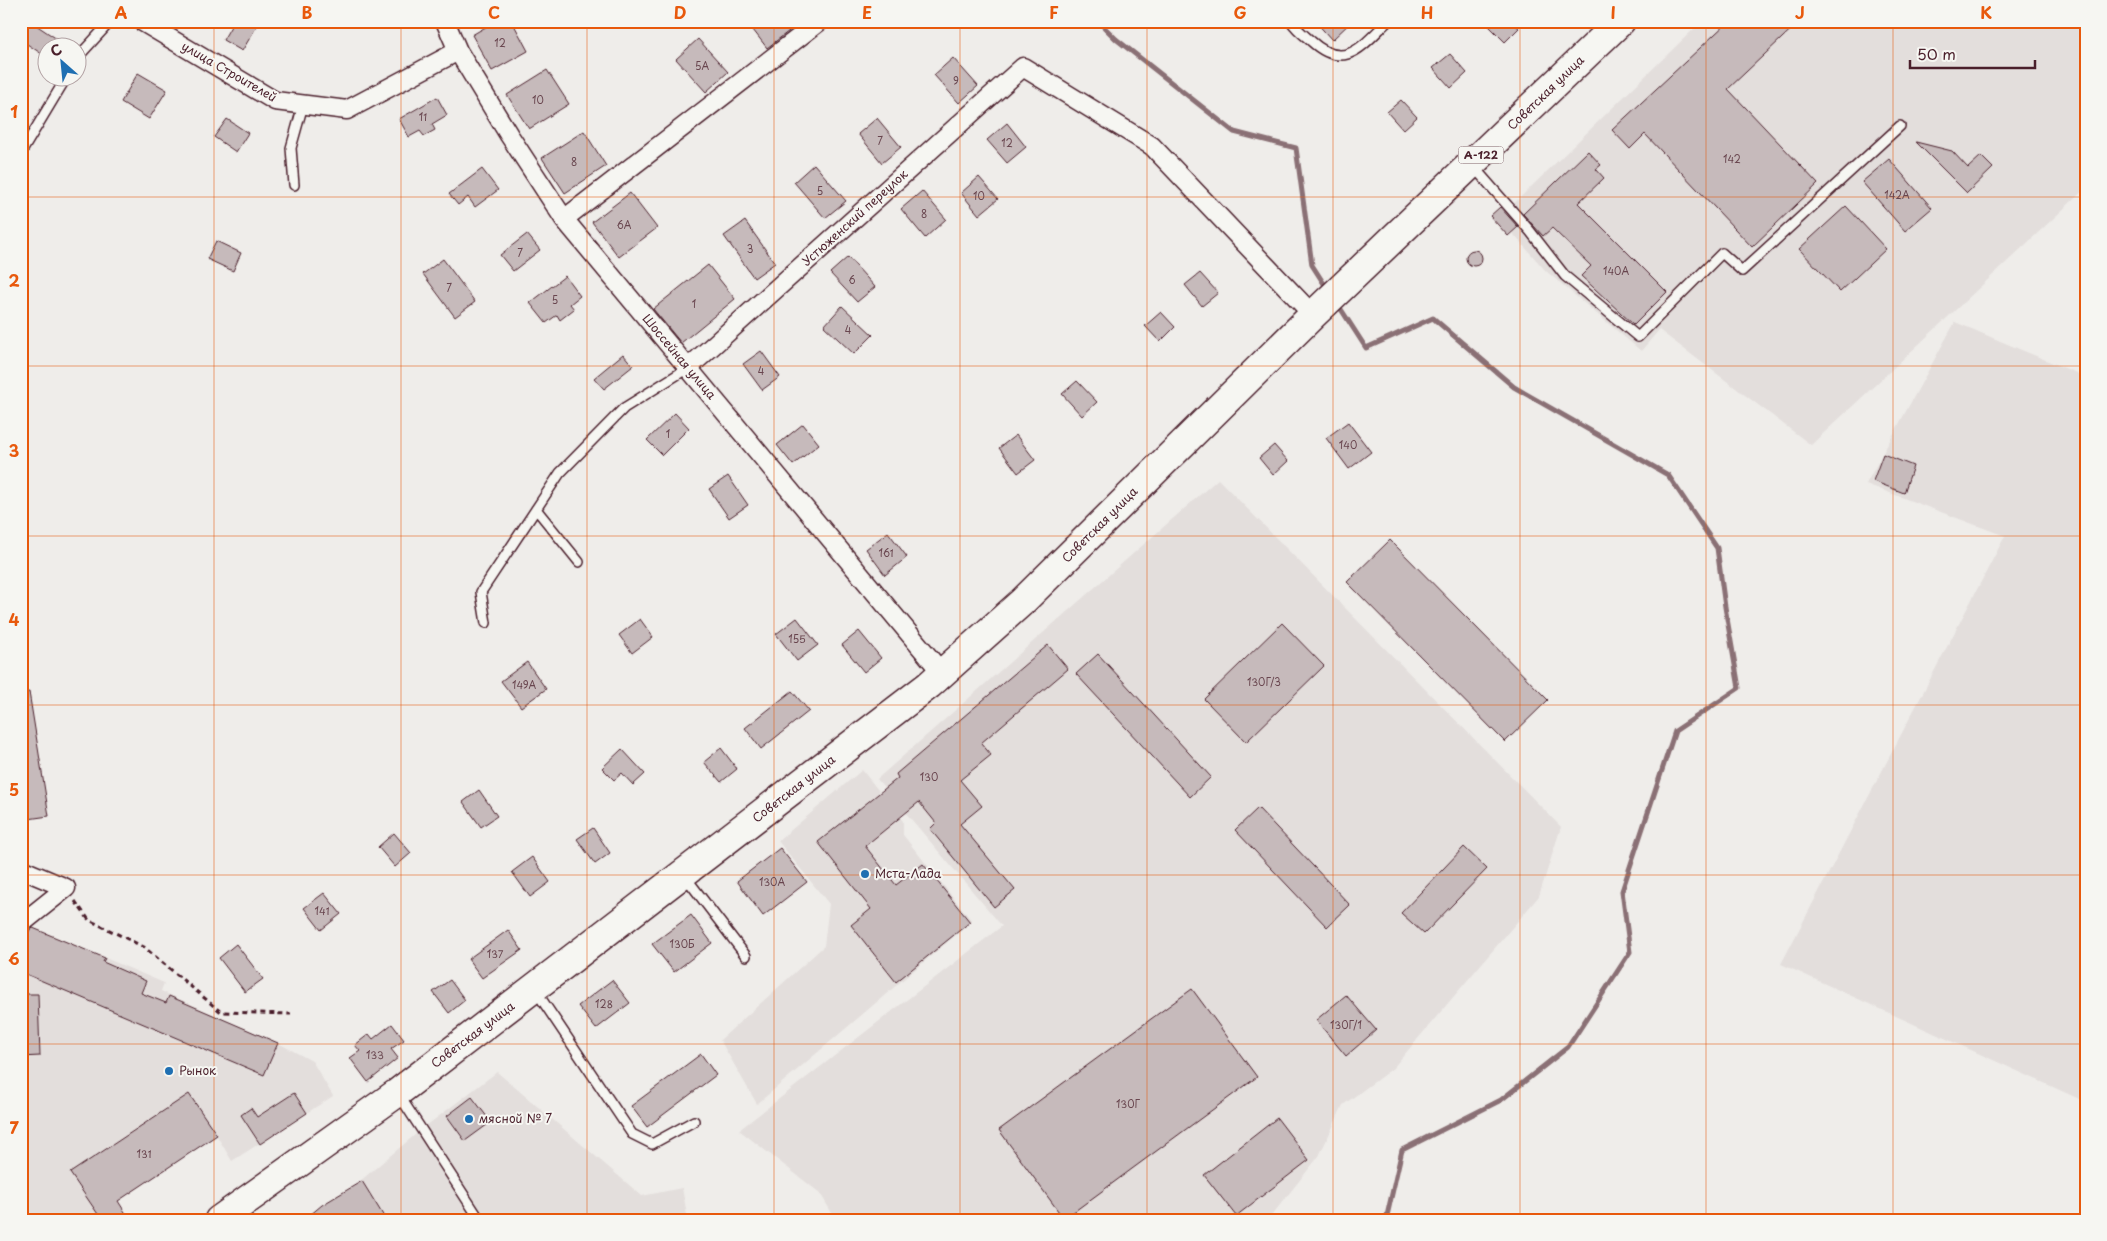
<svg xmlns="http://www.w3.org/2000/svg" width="2107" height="1241" viewBox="0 0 2107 1241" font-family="'Playpen Sans',sans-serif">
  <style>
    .built { fill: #e3dedc }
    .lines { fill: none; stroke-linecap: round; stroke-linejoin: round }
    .stream { stroke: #8a6f74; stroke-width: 5 }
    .building { fill: #c6babb; stroke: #4a1f2b }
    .lane-casing { stroke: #4a1f2b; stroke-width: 12 }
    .street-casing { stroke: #4a1f2b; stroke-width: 21 }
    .primary-casing { stroke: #4a1f2b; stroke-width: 31 }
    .path { stroke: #4a1f2b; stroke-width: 3; stroke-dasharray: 5 4; stroke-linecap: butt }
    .lane { stroke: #f6f6f2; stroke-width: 9 }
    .street { stroke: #f6f6f2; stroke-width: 18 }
    .primary { stroke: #f6f6f2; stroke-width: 28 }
    .grid { fill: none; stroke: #e8590c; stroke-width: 1; stroke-opacity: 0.55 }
    .poi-dot { fill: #1f6fb2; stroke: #f6f6f2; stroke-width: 2 }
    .labels { text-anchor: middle; stroke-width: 4; stroke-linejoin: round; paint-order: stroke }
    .number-label { font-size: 10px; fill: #69464f }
    .shield { fill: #f6f6f2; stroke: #7e6067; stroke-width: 1 }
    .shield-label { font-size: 11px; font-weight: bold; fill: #4a1f2b }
    .street-label { font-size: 12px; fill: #4a1f2b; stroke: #f6f6f2 }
    .poi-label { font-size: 12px; fill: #4a1f2b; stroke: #f6f6f2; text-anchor: start }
    .neatline { fill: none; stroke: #e8590c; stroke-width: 2 }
    .grid-label { font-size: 16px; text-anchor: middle; font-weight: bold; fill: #e8590c }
  </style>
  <rect width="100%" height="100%" fill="#efedea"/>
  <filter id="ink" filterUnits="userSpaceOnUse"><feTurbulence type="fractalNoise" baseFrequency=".02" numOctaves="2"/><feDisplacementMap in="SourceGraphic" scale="10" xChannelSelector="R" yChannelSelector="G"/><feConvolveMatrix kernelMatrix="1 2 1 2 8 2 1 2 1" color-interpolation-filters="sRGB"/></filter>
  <g filter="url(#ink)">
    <path class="built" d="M1702,21H2086V188L1811,445L1659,330L1641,351L1546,271L1499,218Z
      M1955,322L2086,377V1102L1781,964L2005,536L1866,484Z
      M1218,479L1561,827L1539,896L1393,1068L1343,1105L1319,1156L1268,1220H836L820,1193L739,1130L1002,926L877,779Z
      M862,770L903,821V835L972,921L757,1104L720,1040L824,946L829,904L778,841Z
      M30,926L164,983L161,991L278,1043L312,1061L333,1096L232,1161L217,1136L118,1201L129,1217L125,1220H21V946Z
      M497,1072L642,1196L682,1188L688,1220H301L353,1187L422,1129Z"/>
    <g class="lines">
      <path class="stream" d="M1098,21L1116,39L1234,132L1296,148L1312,265L1328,290
        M1337,303L1366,348L1433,318L1514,387L1668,475L1717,548L1725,607L1739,688L1675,731L1622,891L1630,952L1568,1047L1501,1100L1402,1150L1386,1220"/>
    </g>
    <path class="building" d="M21,21H30L57,39L51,48H48L45,56L21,40Z
      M234,21H260L242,51L223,40Z
      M496,21H512L528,51L492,71L472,35Z
      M746,21H781L789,31L767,48Z
      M1315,21H1352L1332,40Z
      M1484,21H1511L1519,28L1505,42Z
      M1729,21H1800L1728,89L1818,184L1752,247L1645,134L1630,149L1612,130Z
      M698,39L728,72L706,92L676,59Z
      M1450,54L1467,73L1451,88L1433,68Z
      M953,58L978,86L959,103L934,75Z
      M547,70L569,104L529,129L507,95Z
      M138,73L167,90L149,119L121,102Z
      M437,97L447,115L432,124L435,130L424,136L420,131L409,137L399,119Z
      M1401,100L1417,117L1403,130L1387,112Z
      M877,118L901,147L882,163L858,134Z
      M227,119L248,133L236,152L214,137Z
      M1007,123L1026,147L1007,163L987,140Z
      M584,131L606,166L565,193L542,158Z
      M1916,142L1952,151L1968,168L1981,156L1993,168L1967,193Z
      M1588,151L1601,165L1596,169L1604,178L1578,203L1667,292L1634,325L1581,276L1591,266L1552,228L1543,236L1523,214Z
      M1889,159L1932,208L1905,231L1862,182Z
      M814,164L846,201L825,218L794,182Z
      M482,169L498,190L475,207L468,197L458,205L449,194Z
      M979,177L998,199L979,215L961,193Z
      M922,191L946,219L925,238L901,209Z
      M630,193L657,228L619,257L592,222Z
      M1846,206L1886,249L1840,292L1799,249Z
      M1500,207L1518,227L1508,236L1490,216Z
      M745,221L775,263L754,278L724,236Z
      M527,234L540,250L513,271L500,255Z
      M216,241L241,253L233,271L207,259Z
      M1466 258a8 8 0 1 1 16 0a8 8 0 1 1-16 0Z
      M848,257L875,287L857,302L830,273Z
      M443,259L475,302L455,317L423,274Z
      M708,265L735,299L681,343L653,309Z
      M1200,273L1218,293L1202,306L1185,285Z
      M565,276L580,296L570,304L574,309L560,320L557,315L546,323L530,303Z
      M842,306L873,335L854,354L824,326Z
      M1161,312L1175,327L1160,342L1145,326Z
      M761,351L780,377L762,390L743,364Z
      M623,354L633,366L604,389L594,378Z
      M1077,381L1097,402L1082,416L1062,394Z
      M675,413L689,428L662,455L647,440Z
      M1348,422L1371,452L1349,469L1326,438Z
      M803,424L819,444L793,465L777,445Z
      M1016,435L1035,460L1018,473L999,448Z
      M1274,445L1288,461L1273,475L1259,458Z
      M1883,454L1913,466L1904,493L1873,481Z
      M728,476L748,505L729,518L709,489Z
      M888,532L907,557L885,575L866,549Z
      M1390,540L1548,700L1505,742L1347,582Z
      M797,618L818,645L797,661L776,634Z
      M640,619L653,637L632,653L619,635Z
      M1282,623L1324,666L1246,742L1204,699Z
      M859,631L881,658L864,672L842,645Z
      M1048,645L1068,669L981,743L991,755L960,780L982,806L960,824L1015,890L994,907L930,829L936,823L919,802L865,846L896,885L923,864L970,922L896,982L851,925L871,909L818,842L898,778L896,774Z
      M1098,654L1211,777L1190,797L1076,674Z
      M527,662L546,689L521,707L501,681Z
      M792,691L809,711L761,749L745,728Z
      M29,692L49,816L21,820V693Z
      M721,748L737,769L721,782L704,762Z
      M622,749L645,774L633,785L622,773L614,780L602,768Z
      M479,790L497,816L481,827L463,802Z
      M1258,808L1350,905L1327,927L1235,830Z
      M593,828L610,853L595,864L577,839Z
      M394,833L411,853L395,867L378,847Z
      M1464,847L1487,869L1424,934L1401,913Z
      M780,848L807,882L763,916L737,881Z
      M532,857L550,882L530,897L512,872Z
      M324,893L341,914L321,930L304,908Z
      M691,915L712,943L674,972L652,944Z
      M33,928L105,958L103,962L146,981L141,993L166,1003L169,996L278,1043L264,1075L21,972V946L27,933Z
      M508,930L522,950L482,978L468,959Z
      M236,944L263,979L245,992L219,958Z
      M450,980L465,1000L449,1013L433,992Z
      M612,980L630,1003L596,1029L578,1006Z
      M1192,989L1257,1077L1064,1219L999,1130Z
      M21,994H38L40,1056L21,1057Z
      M1346,995L1376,1030L1346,1056L1316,1020Z
      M392,1024L404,1040L391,1049L398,1058L368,1082L350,1058L360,1051L355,1045L369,1034L373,1039Z
      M701,1054L716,1075L647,1127L631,1106Z
      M294,1093L307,1113L260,1144L241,1115L251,1108L257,1117Z
      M189,1094L217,1135L118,1201L130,1220H102L70,1173Z
      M472,1097L491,1122L465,1141L447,1116Z
      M1277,1118L1309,1160L1236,1216L1204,1175Z
      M362,1181L386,1220H304L322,1205Z"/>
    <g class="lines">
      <g class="lane-casing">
        <path id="lane" d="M1291,21C1296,29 1304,35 1311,41C1345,72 1362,46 1388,21
          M78,57L111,21
          M21,153L66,78
          M1473,166L1530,231L1565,276L1638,337L1722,253L1742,271L1900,126
          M294,185L291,148L303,105
          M536,509L579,562
          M486,623L481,592L560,473L624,408L688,368
          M684,875L746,956
          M536,991L632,1134L652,1144L694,1121
          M399,1095L480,1220"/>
      </g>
      <g class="street-casing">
        <path id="street" d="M141,21L275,101L347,110L458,51
          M445,21L458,51L509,135L564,219L942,673
          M564,219L820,21
          M688,368L1023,67L1152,146L1313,315
          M21,869L66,888L21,924"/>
      </g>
      <g class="primary-casing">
        <path id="primary" d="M219,1220L397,1093L929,685L1022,602L1313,315L1621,21"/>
      </g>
      <path class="path" d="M75,901L89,920L144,947L221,1012L291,1014"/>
      <use href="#lane" class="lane"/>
      <use href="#street" class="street"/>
      <use href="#primary" class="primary"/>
    </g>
  </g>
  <path class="grid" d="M214,21V1220M401,21V1220M587,21V1220M774,21V1220M960,21V1220M1147,21V1220M1333,21V1220M1520,21V1220M1706,21V1220M1893,21V1220M21,197H2086M21,366H2086M21,536H2086M21,705H2086M21,875H2086M21,1044H2086"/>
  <g class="poi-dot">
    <circle cx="865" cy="874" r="5"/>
    <circle cx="169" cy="1071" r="5"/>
    <circle cx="469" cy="1119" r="5"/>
  </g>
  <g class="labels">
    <g class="number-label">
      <text x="500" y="47">12</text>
      <text x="702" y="70">5А</text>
      <text x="956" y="85">9</text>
      <text x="538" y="104">10</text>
      <text x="423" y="121">11</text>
      <text x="880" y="145">7</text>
      <text x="1007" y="147">12</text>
      <text x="1732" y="163">142</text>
      <text x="574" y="166">8</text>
      <text x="820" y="195">5</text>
      <text x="1897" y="199">142А</text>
      <text x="979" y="200">10</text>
      <text x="924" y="218">8</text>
      <text x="624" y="229">6А</text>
      <text x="750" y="253">3</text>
      <text x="520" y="257">7</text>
      <text x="1616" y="275">140А</text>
      <text x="852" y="284">6</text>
      <text x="449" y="292">7</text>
      <text x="555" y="304">5</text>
      <text x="694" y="308">1</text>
      <text x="848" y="334">4</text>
      <text x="761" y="375">4</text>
      <text x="668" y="438">1</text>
      <text x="1348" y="449">140</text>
      <text x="886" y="557">161</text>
      <text x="797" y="643">155</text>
      <text x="1264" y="686">130Г/3</text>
      <text x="524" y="689">149А</text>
      <text x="929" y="781">130</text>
      <text x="772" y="886">130А</text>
      <text x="322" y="915">141</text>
      <text x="682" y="948">130Б</text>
      <text x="495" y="958">137</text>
      <text x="604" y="1008">128</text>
      <text x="1346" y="1029">130Г/1</text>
      <text x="375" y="1059">133</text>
      <text x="1128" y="1108">130Г</text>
      <text x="144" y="1158">131</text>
    </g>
    <rect class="shield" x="1458.5" y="146.5" width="45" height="17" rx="4"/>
    <g class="shield-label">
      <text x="1481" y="159">А-122</text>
    </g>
    <g class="street-label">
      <text transform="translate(229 72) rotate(30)" y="4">улица Строителей</text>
      <text transform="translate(1546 93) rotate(-44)" y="4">Советская улица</text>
      <text transform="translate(855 218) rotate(-42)" y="4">Устюженский переулок</text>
      <text transform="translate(679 357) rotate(50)" y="4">Шоссейная улица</text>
      <text transform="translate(1100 525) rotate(-45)" y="4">Советская улица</text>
      <text transform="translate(794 789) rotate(-38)" y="4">Советская улица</text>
      <text transform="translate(473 1035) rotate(-37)" y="4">Советская улица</text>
    </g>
    <g class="poi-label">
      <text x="875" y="878">Мста-Лада</text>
      <text x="179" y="1075">Рынок</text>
      <text x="479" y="1123">мясной № 7</text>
    </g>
  </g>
  <rect width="2107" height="1241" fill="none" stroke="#f6f6f2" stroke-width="55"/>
  <g transform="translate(62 62) rotate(333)"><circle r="24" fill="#f6f6f2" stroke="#b1a0a2"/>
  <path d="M0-4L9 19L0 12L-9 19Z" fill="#1f6fb2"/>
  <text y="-8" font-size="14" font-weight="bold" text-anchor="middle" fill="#4a1f2b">С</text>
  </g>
  <path d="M1910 60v8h125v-8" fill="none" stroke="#4a1f2b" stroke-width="2.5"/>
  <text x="1917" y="60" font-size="15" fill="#4a1f2b" stroke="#f6f6f2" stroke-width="4" paint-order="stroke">50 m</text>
  <rect x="28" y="28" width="2052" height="1186" class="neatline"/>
  <g class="grid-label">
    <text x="121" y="19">A</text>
    <text x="307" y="19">B</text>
    <text x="494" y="19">C</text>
    <text x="680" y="19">D</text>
    <text x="867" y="19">E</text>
    <text x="1054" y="19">F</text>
    <text x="1240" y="19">G</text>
    <text x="1427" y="19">H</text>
    <text x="1613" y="19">I</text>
    <text x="1800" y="19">J</text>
    <text x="1986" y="19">K</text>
    <text x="14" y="118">1</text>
    <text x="14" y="287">2</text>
    <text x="14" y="457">3</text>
    <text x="14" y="626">4</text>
    <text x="14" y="796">5</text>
    <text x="14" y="965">6</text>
    <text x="14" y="1134">7</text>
  </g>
</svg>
